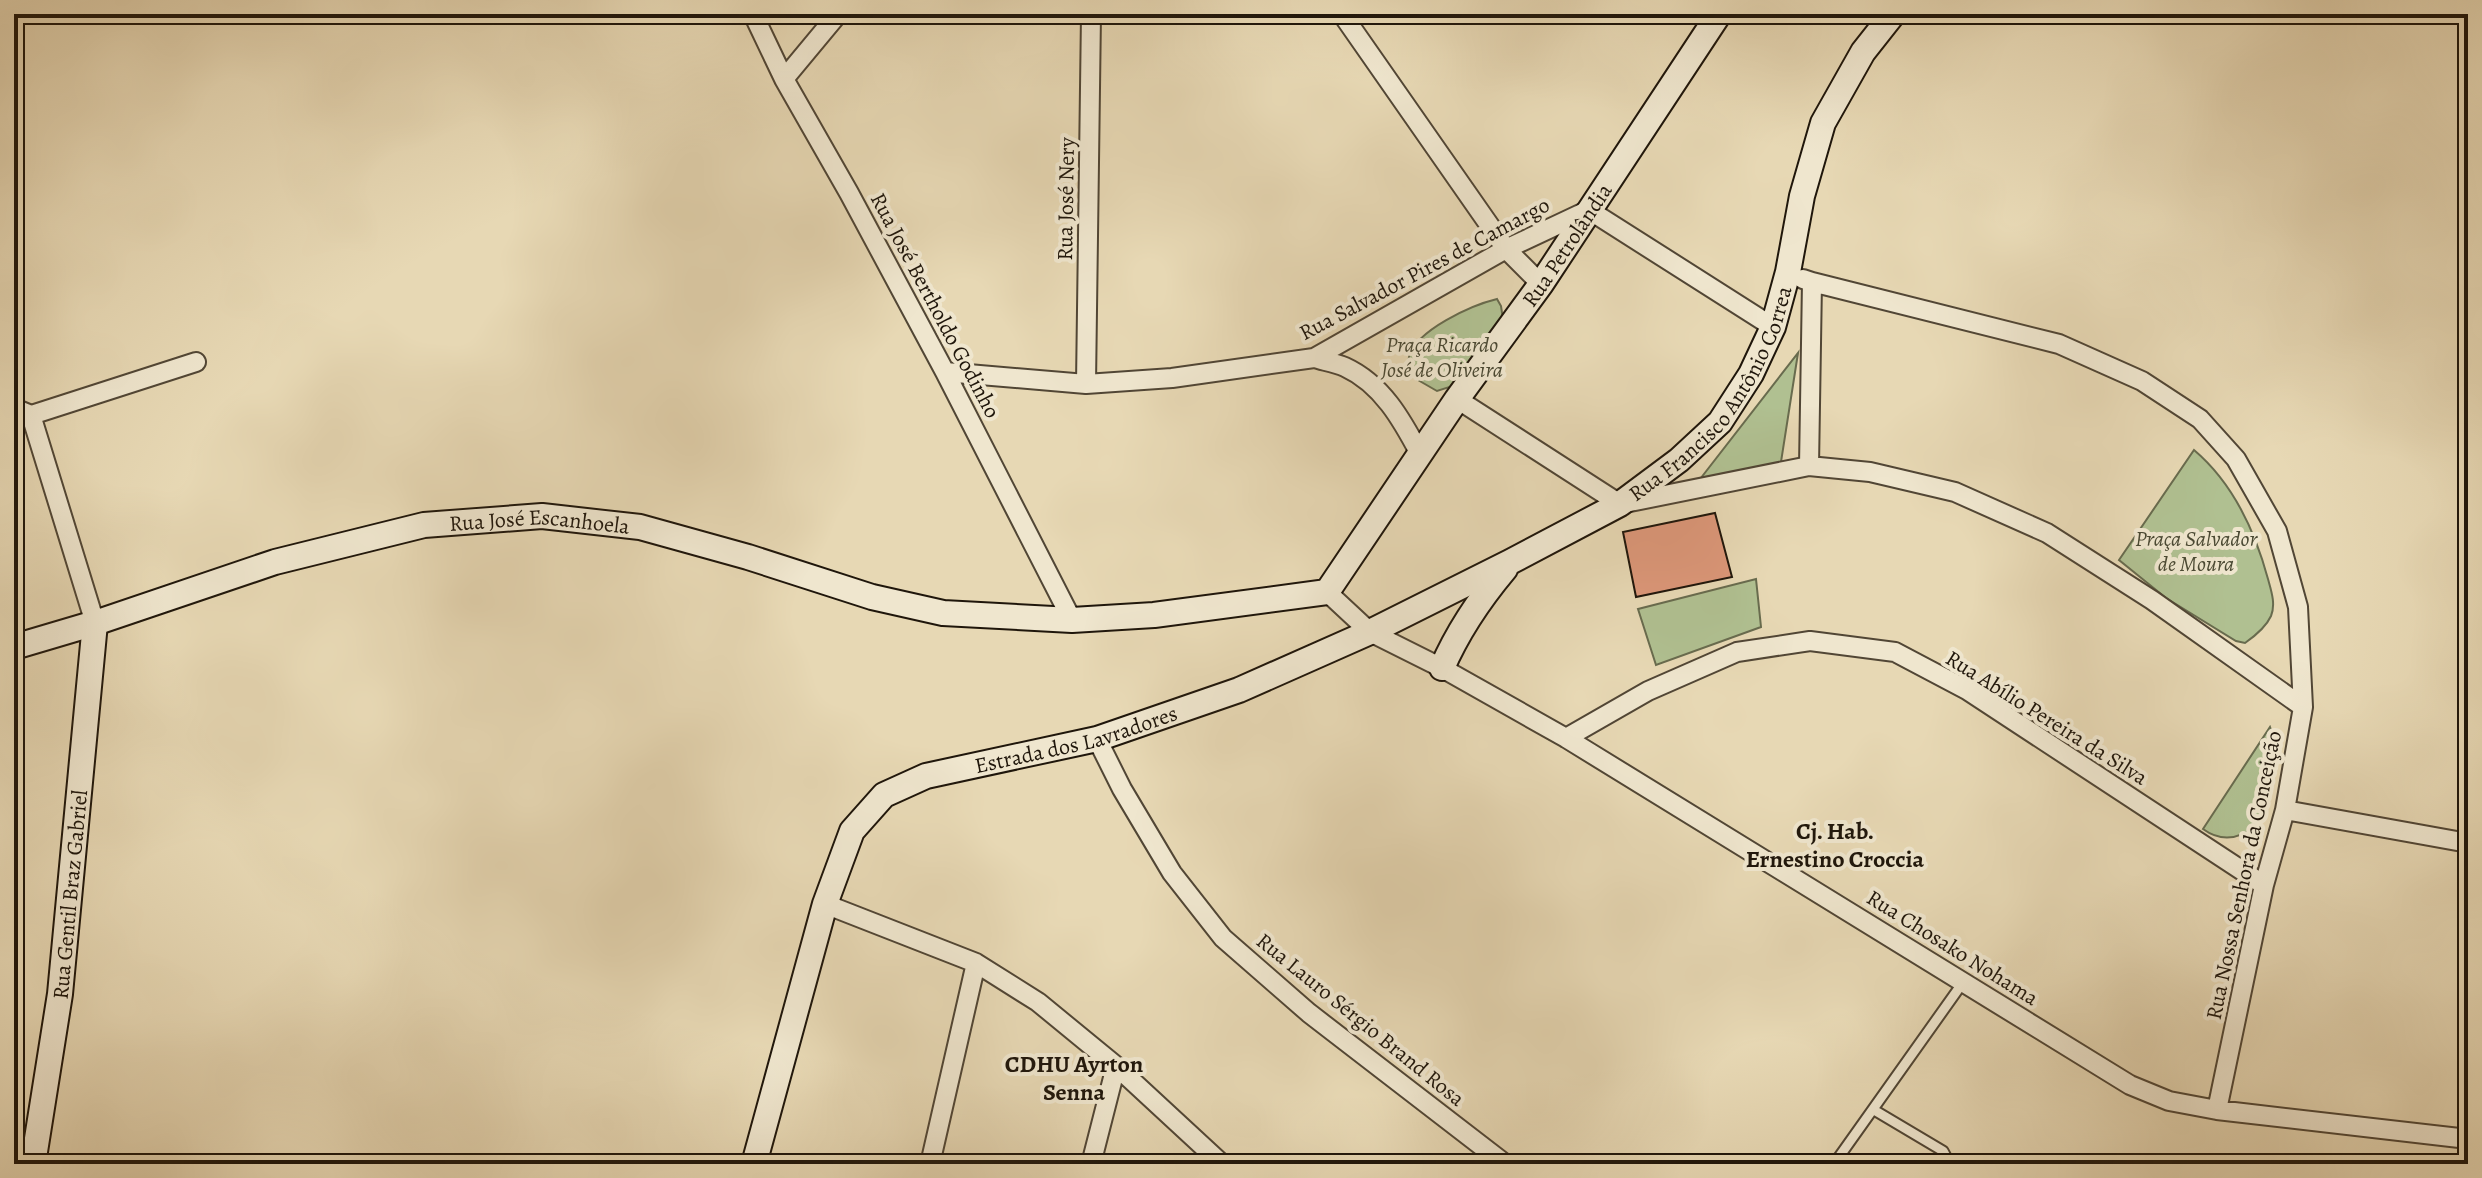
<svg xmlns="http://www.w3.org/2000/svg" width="2482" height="1178" viewBox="0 0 2482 1178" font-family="Alegreya,serif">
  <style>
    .green { fill: #b0c091; stroke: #686b4e; stroke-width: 2 }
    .building { fill: #dc9779; stroke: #1f160b; stroke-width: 2 }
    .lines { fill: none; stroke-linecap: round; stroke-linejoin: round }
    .lane-casing { stroke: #514635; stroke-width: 13 }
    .street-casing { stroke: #514635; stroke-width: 22 }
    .secondary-casing { stroke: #1f160b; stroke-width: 28 }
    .lane { stroke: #efe6ce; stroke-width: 9 }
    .street { stroke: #efe6ce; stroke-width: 18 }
    .secondary { stroke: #efe6ce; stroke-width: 24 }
    .labels { text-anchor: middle; stroke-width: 8; stroke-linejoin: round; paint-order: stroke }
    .street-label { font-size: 22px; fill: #1f160b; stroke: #efe6ce }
    .park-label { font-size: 22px; font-style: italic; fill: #4a4933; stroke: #efe6ce }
    .neighbourhood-label { font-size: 24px; font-weight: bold; fill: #1f160b; stroke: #efe6ce }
  </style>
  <rect width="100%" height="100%" fill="#e7d8b4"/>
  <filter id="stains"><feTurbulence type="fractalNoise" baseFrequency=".0025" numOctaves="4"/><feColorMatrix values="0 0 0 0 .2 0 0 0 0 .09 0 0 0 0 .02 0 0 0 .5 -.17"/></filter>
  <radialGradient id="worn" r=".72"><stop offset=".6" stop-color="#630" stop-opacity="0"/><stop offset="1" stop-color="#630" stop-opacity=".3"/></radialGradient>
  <path class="green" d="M1497,299L1501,306L1504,326L1456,385L1437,391L1411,376C1411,371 1408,362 1409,357C1416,330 1472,305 1497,299Z
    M1798,353L1781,462L1697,483Z
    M2194,450C2233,483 2255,531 2268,579C2271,590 2276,604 2271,616C2266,627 2255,636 2245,643L2236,641L2166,598L2119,560Z
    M1756,579L1761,627L1656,665L1638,609Z
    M2270,727L2273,735L2258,825C2240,839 2222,843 2203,829Z"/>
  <path class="building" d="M1715,513L1732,577L1636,597L1623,532Z"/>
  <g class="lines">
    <g class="lane-casing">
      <path id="lane" d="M1874,1110L1943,1151L1950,1164
        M1834,1164L1964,981"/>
    </g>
    <g class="street-casing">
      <path id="street" d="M753,14L784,79L849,193L945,372L1072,620
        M1342,14L1506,249L1541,284
        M784,79L838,14
        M1803,279L1812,282L1809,466
        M1812,282L2059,344L2142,381L2200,419L2236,459L2277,531L2298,607L2303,707L2285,810L2264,885L2217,1110
        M1314,358C1324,361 1336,363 1345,367C1382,384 1402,420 1420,454
        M945,372L1086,384L1172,378L1314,358L1506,249L1589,210L1773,327
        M1086,384L1091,14
        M1457,399L1620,504L1809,466L1870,472L1955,492L2047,533L2152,600L2303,707
        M14,408L31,415L95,623
        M19,419L196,362
        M1327,592L1370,632L1442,668L1566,738L2130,1085L2169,1101L2217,1110L2468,1139
        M1566,738L1648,691L1737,652L1810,641L1895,652L1967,690L2264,885
        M1097,739L1122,789L1172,873L1223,938L1309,1013L1505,1164
        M2285,810L2468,843
        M825,904L976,963L1038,1002L1116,1066L1222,1164
        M930,1164L976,963
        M1091,1164L1116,1066"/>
    </g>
    <g class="secondary-casing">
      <g id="secondary">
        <path id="s1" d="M14,647L95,623L275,562L424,525L542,516L640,527L748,557L872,597L943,613L1072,620L1154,615L1327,592L1457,399L1541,284L1719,14"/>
        <path d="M1442,668C1458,631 1479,600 1505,569"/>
        <path id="s2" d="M33,1164L60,994L95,623"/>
        <path id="s3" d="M754,1164L825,904L852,831L884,795L926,776L1097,739L1239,690L1370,632L1510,562L1620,504L1679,460L1720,422L1751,374L1773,327L1788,272L1802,196L1823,123L1863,52L1893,14"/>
      </g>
    </g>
    <use href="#lane" class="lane"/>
    <use href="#street" class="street"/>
    <use href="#secondary" class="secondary"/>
  </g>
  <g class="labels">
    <g class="street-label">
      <text transform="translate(1065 199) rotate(-89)" y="8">Rua José Nery</text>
      <text dy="8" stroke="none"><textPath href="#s1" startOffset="1768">Rua Petrolândia</textPath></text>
      <text transform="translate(1424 268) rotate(-28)" y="8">Rua Salvador Pires de Camargo</text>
      <text transform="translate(936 305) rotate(62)" y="8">Rua José Bertholdo Godinho</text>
      <text dy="8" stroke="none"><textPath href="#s3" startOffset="1338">Rua Francisco Antônio Correa</textPath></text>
      <text dy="8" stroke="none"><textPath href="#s1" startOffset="544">Rua José Escanhoela</textPath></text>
      <text transform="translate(2047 717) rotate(32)" y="8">Rua Abílio Pereira da Silva</text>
      <text dy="8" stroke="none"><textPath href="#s3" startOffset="596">Estrada dos Lavradores</textPath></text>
      <text transform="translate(2243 875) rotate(-78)" y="8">Rua Nossa Senhora da Conceição</text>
      <text dy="8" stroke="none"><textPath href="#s2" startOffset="272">Rua Gentil Braz Gabriel</textPath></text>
      <text transform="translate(1953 947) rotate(32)" y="8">Rua Chosako Nohama</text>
      <text transform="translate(1361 1019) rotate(39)" y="8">Rua Lauro Sérgio Brand Rosa</text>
    </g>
    <g class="park-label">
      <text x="1442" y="352">Praça Ricardo<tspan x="1442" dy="25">José de Oliveira</tspan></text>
      <text x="2196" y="546">Praça Salvador<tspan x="2196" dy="25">de Moura</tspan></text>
    </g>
    <g class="neighbourhood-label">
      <text x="1835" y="839">Cj. Hab.<tspan x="1835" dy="28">Ernestino Croccia</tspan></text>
      <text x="1074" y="1072">CDHU Ayrton<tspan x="1074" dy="28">Senna</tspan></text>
    </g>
  </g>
  <rect width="2482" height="1178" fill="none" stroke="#e7d8b4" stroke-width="48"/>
  <rect x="16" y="16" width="2450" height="1146" fill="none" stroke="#1f160b" stroke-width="4"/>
  <rect x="24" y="24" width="2434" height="1130" fill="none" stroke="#1f160b" stroke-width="2"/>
  <rect width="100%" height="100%" filter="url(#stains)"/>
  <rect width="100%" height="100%" fill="url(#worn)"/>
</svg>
